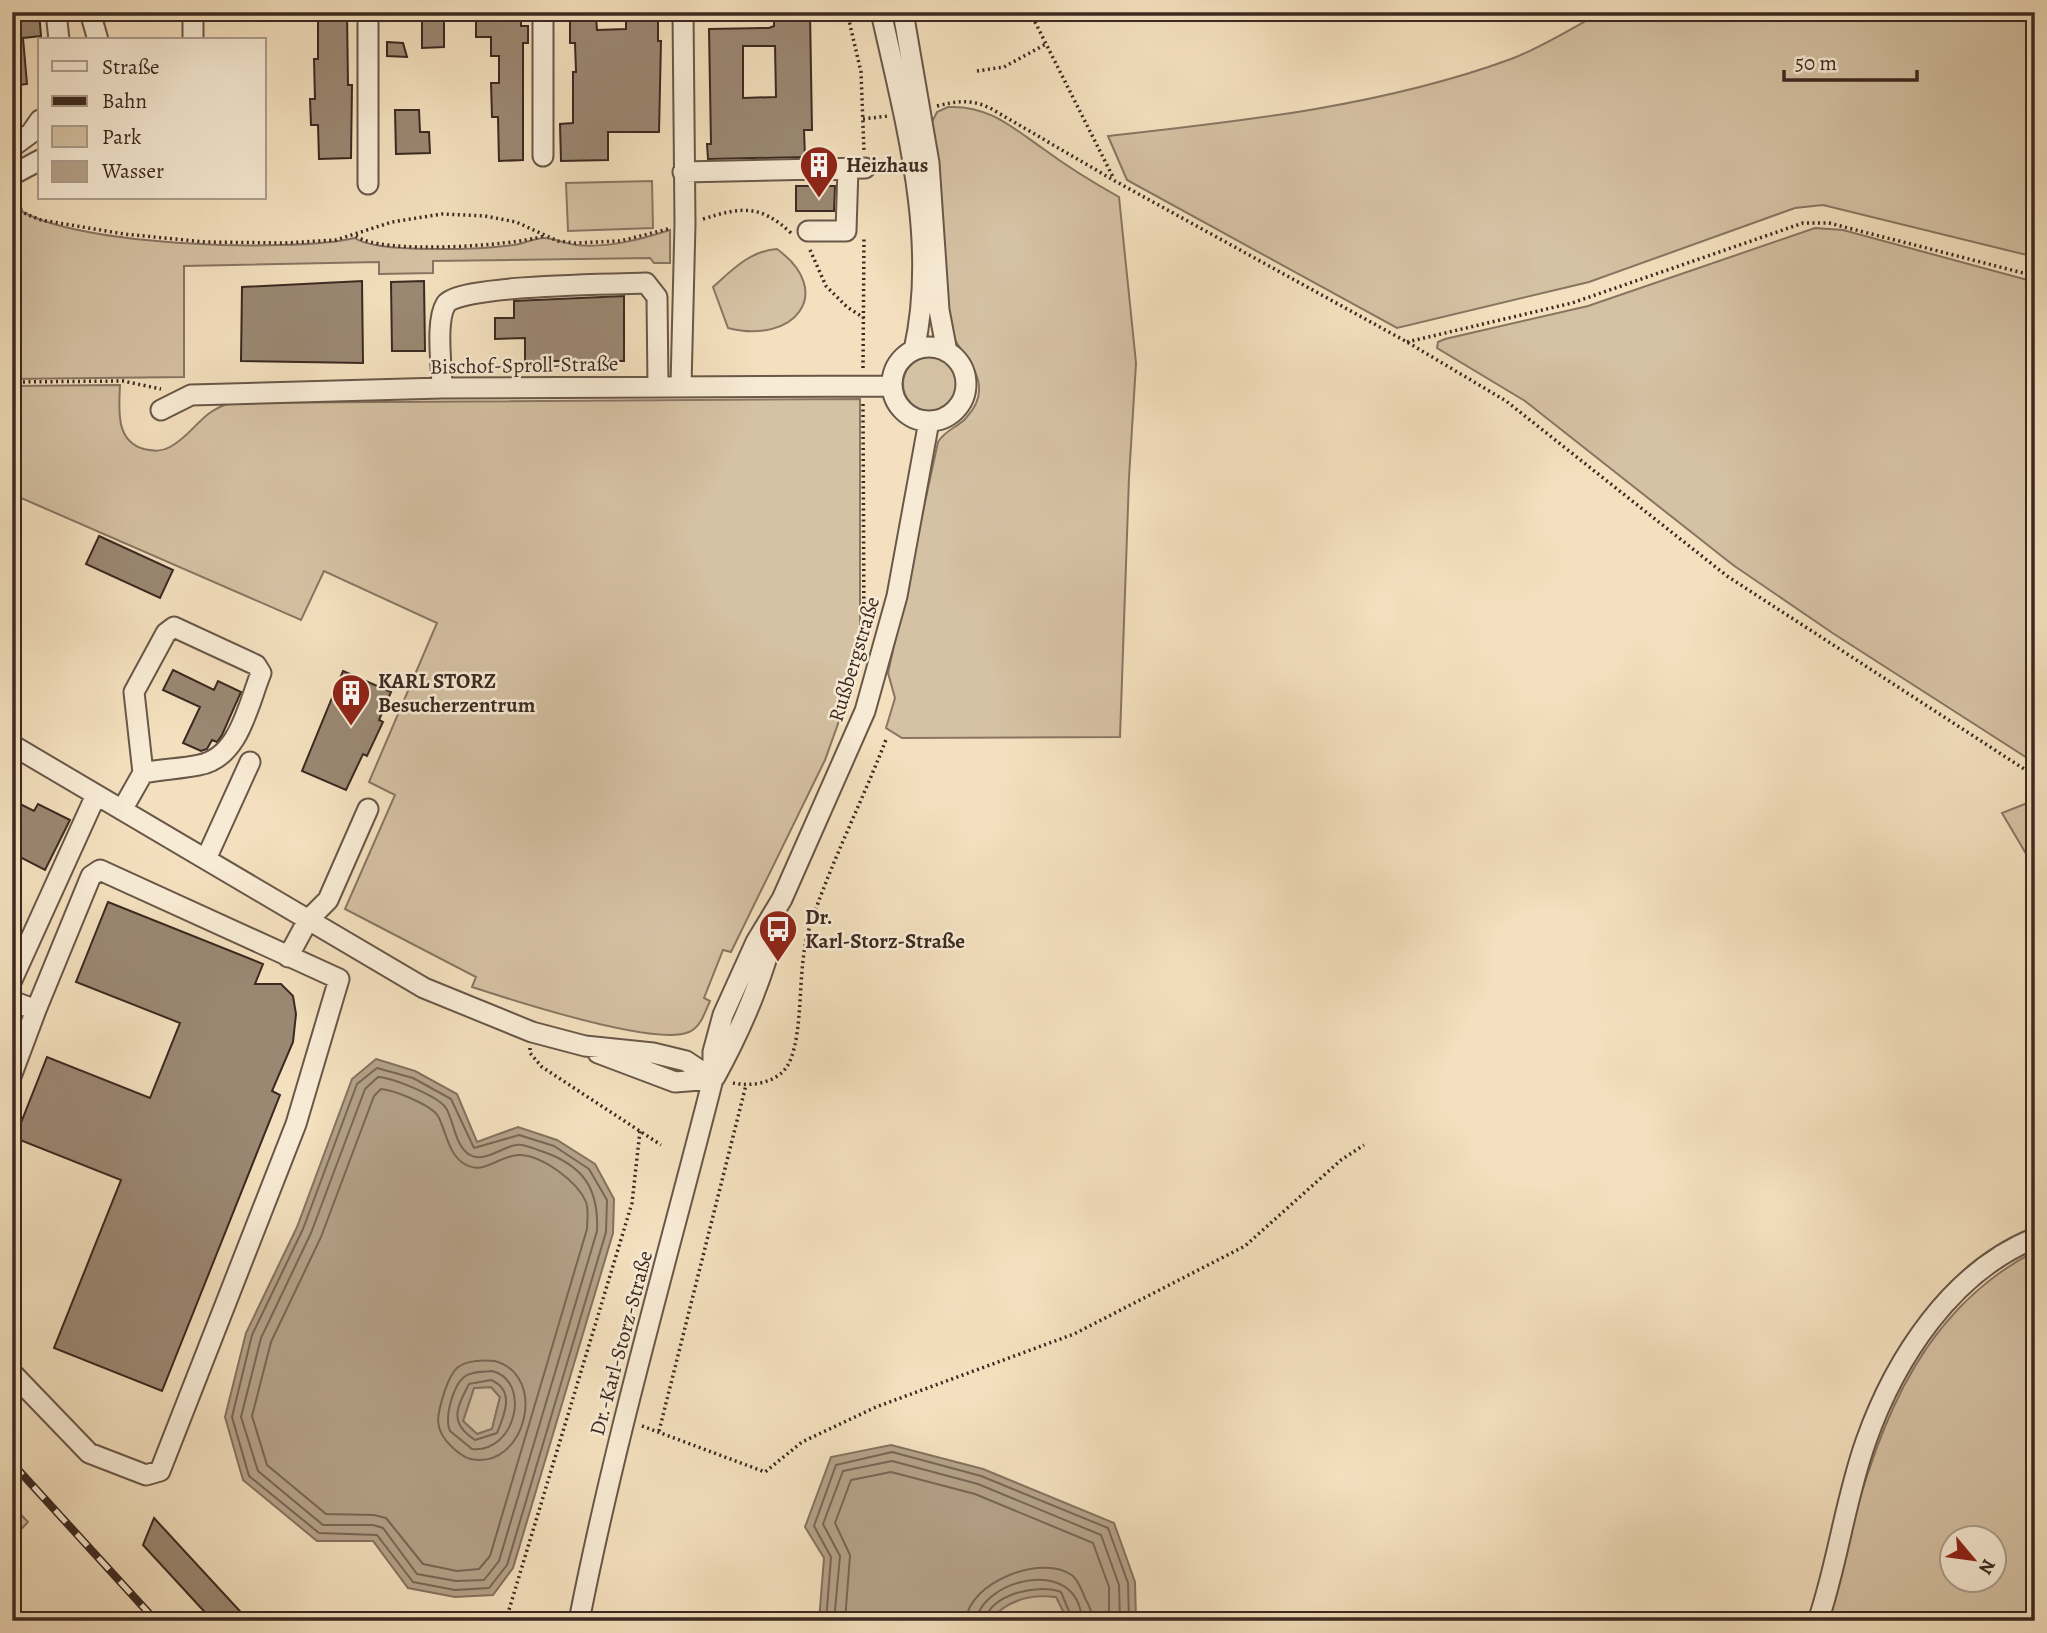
<svg xmlns="http://www.w3.org/2000/svg" width="2047" height="1633" viewBox="0 0 2047 1633" font-family="Alegreya,serif">
  <style>
    .green { fill: #d5c1a3; stroke: #887562; stroke-width: 2; fill-rule: evenodd }
    .water { fill: #b5a289; stroke: #84725f; stroke-width: 2; fill-rule: evenodd }
    .lines { fill: none; stroke-linecap: round; stroke-linejoin: round }
    .shore { stroke: #786655; stroke-width: 2 }
    .building { fill: #9b8873; stroke: #3b2921; stroke-width: 2; fill-rule: evenodd }
    .minor-casing { stroke: #695748; stroke-width: 23 }
    .path { stroke: #3b2921; stroke-width: 3.5; stroke-dasharray: 2 3.5; stroke-linecap: butt }
    .minor { stroke: #f8ebd5; stroke-width: 19 }
    .rail-casing { stroke: #3b2921; stroke-width: 8 }
    .rail { stroke: #f8ebd5; stroke-width: 5; stroke-dasharray: 16; stroke-linecap: butt }
    .labels { text-anchor: middle; stroke-width: 5; stroke-linejoin: round; paint-order: stroke }
    .poi-label { font-size: 21px; font-weight: bold; fill: #3b2921; stroke: #f8ebd5; text-anchor: start }
    .street-label { font-size: 21px; fill: #3b2921; stroke: #f8ebd5 }
  </style>
  <rect width="100%" height="100%" fill="#f4e0be"/>
  <filter id="stains"><feTurbulence type="fractalNoise" baseFrequency=".00286" numOctaves="4"/><feColorMatrix values="0 0 0 0 .2 0 0 0 0 .09 0 0 0 0 .02 0 0 0 .5 -.17"/></filter>
  <radialGradient id="worn" r=".72"><stop offset=".6" stop-color="#630" stop-opacity="0"/><stop offset="1" stop-color="#630" stop-opacity=".3"/></radialGradient>
  <path class="green" d="M1601,12H2035V257L1823,205L1795,208L1589,282L1397,328L1127,180L1108,136C1243,121 1383,106 1511,59C1542,47 1573,28 1601,12Z
    M948,107C989,105 1013,128 1045,150C1068,167 1094,183 1119,197L1136,363L1129,478L1120,737L902,738L886,728L895,698L888,673L938,442C946,429 957,428 966,418C1000,382 959,355 947,326L931,124L937,112Z
    M652,181L653,228L568,231L566,183Z
    M12,204C57,247 293,253 355,238C376,254 484,249 513,245C523,244 535,238 544,238C554,238 566,244 576,245C608,248 639,240 670,230V263H654L650,258L433,261V273L379,274V262L184,266V377L12,379Z
    M1815,228L1843,230L2035,282V763L1834,634L1733,565L1525,401L1437,348L1438,342L1445,339L1588,306Z
    M777,249C836,292 795,345 728,328L713,287C733,269 750,251 777,249Z
    M903 384a27 27 0 1 1 54 0a27 27 0 1 1-54 0Z
    M120,385C119,409 115,441 144,449C154,451 161,452 170,447C194,434 200,412 230,403L860,399V631L849,693L825,760L731,952L723,950L704,998L710,1001C705,1012 701,1027 689,1032C655,1047 512,1000 472,987L476,977L345,909L395,795L369,782L437,623L324,571L301,620L12,494V386Z
    M2035,800V869L2002,813Z
    M2035,1251V1621H1825C1867,1478 1891,1327 2035,1251ZM1952,1538H1994V1580H1952Z
    M491,1387L500,1397L492,1429L477,1434L463,1421L474,1388Z
    M12,1505L28,1522L12,1539Z
    M1033,1594L1057,1597L1068,1621H990L999,1609Z"/>
  <path class="water" d="M376,1059L415,1071L457,1094L477,1142L518,1127L557,1140L595,1164L614,1199L613,1233L513,1568L493,1595L455,1597L408,1588L373,1541H317L243,1480L225,1417L246,1333L297,1227L352,1079ZM491,1387L500,1397L492,1429L477,1434L463,1421L474,1388Z
    M891,1445L983,1469L1114,1523L1135,1582L1136,1621H1068L1056,1597C1031,1594 1007,1599 990,1621H819L824,1558L805,1527L831,1457Z"/>
  <g class="lines">
    <path class="shore" d="M377,1068L413,1078L451,1099L474,1148L519,1135L554,1146L589,1169L607,1200L606,1232L507,1565L489,1588L455,1590L413,1582L377,1535L319,1533L249,1476L232,1417L252,1335L303,1229L357,1084Z
      M378,1077C393,1078 438,1096 446,1108C454,1121 455,1147 470,1155C484,1163 502,1147 516,1145C523,1143 534,1149 541,1151C583,1165 599,1188 597,1231L499,1561L484,1580L456,1581L417,1574L383,1528L373,1525H323L258,1471L241,1417L261,1338L311,1233L365,1089Z
      M381,1089C394,1090 431,1105 438,1116C446,1131 448,1153 463,1163C483,1177 499,1155 519,1155C542,1155 578,1182 586,1202C589,1210 587,1221 587,1229L490,1556L479,1569L457,1571L423,1564L386,1518L374,1515L326,1514L267,1465L252,1416L271,1342L321,1237L374,1096Z
      M495,1361C549,1376 525,1470 471,1459C464,1458 459,1453 453,1448C432,1429 437,1415 445,1390C448,1382 451,1373 458,1367C468,1360 484,1360 495,1361Z
      M492,1371C532,1381 516,1453 472,1449L450,1431C444,1418 453,1386 464,1377C471,1371 483,1372 492,1371Z
      M491,1380C515,1390 505,1414 497,1433L475,1440C449,1423 456,1409 469,1384Z
      M826,1621L831,1557L814,1526L836,1465L892,1452L981,1476L1108,1528L1128,1583L1129,1621
      M834,1621L840,1556L823,1524L843,1471L892,1461L978,1484L1101,1535L1119,1585L1120,1621
      M845,1621L850,1555L835,1523L851,1480L891,1472L975,1494L1093,1543L1109,1587V1621
      M966,1621C968,1582 1043,1553 1073,1576C1080,1583 1082,1592 1086,1600C1090,1607 1092,1612 1093,1621
      M977,1621C979,1582 1078,1552 1082,1621
      M985,1621C989,1594 1040,1583 1061,1592L1073,1621"/>
  </g>
  <path class="building" d="M13,12H39L41,36L23,38L27,84L12,86Z
    M330,12H347L348,85H352L351,158L319,159L318,125H311L310,99H315L314,59H318V19L330,18Z
    M476,12H521V26H528V43H523V160L499,161L498,117H492L491,83H499V56H491V37H476Z
    M626,12H658V41H661L659,132H608V160L561,161L560,124L573,123V72H576L575,43H570V17H596L597,30L626,29Z
    M810,13L812,130H804L805,157L708,159L707,144H711L709,29L769,28L774,26V14ZM743,46H775L776,97L743,98Z
    M422,19H444V47L422,48Z
    M387,42L403,43L407,57L387,56Z
    M395,110H419L420,132H429L430,153L396,154Z
    M796,186H835L834,211H796Z
    M362,281L363,363L241,361L242,287Z
    M424,281L425,351H392L391,282Z
    M624,296V361H525V338L495,339V318H514V301Z
    M99,536L173,570L160,598L86,564Z
    M173,670L214,690L218,681L241,692L222,735L217,742L212,740L207,749L201,751L183,743L200,707L163,690Z
    M343,671L391,692L379,720L383,722L367,756L363,754L346,790L302,771Z
    M12,800L34,811L38,804L70,820L45,870L12,853Z
    M108,902L263,964L255,984H281L293,996L296,1014L293,1042L272,1091L280,1095L162,1391L54,1348L121,1180L15,1138L47,1057L150,1098L180,1023L76,982Z
    M154,1518L249,1621H213L143,1545Z"/>
  <g class="lines">
    <g class="minor-casing">
      <path id="minor" d="M56,12L59,40
        M90,12L98,40
        M543,12V156
        M881,12C905,120 939,240 914,350
        M903,12L929,163L939,310L947,352
        M193,40V12
        M12,147L31,133L40,120
        M683,172L865,168
        M12,175L40,160
        M368,184V12
        M808,231H846L848,168
        M892 384a37 37 0 1 1 74 0a37 37 0 1 1-74 0Z
        M681,386L685,224L683,12
        M442,388C442,367 435,321 446,304C458,285 617,284 646,283L657,297L658,386
        M161,410L191,395L442,388L892,386
        M12,745L424,988L532,1032L585,1046L653,1053L686,1061L713,1079
        M122,810L143,773C162,769 180,769 199,765C239,758 248,705 261,673L256,665L174,627L166,633L134,692L143,773
        M206,859L250,762
        M288,957L308,920L328,900L368,809
        M12,980L96,795
        M12,1001L36,1010L12,1074
        M598,1053L675,1082L713,1079
        M715,1077C743,1026 765,974 778,917
        M12,1373L89,1453L146,1475L160,1471L296,1124L339,979L100,870L91,876L36,1010
        M579,1621C615,1438 667,1260 713,1079V1052L723,1015L756,942L782,899L865,711L897,596L929,421
        M1818,1621C1838,1562 1845,1500 1866,1441C1895,1359 1951,1272 2035,1238"/>
    </g>
    <path class="path" d="M847,12L861,72L864,151
      M1030,12L1114,179
      M977,71L1004,67L1046,44
      M937,106C957,101 971,99 990,108L1115,181L1407,342L1506,401L1727,576L2035,776
      M863,119L888,116
      M12,202L26,214L41,220L124,234L205,242L285,243L336,240L392,222L442,214L485,216L516,222L558,241L575,243L620,241L668,229
      M703,219C741,207 760,204 791,233
      M356,236C381,255 511,246 544,236
      M810,250L826,286L847,307L864,318
      M1407,342L1572,303L1803,223H1829L2035,276
      M863,368L864,236
      M12,382L123,381L161,389
      M863,404L864,641
      M530,1048V1053L542,1067L661,1145
      M733,1083C752,1087 779,1083 789,1063C805,1029 796,967 810,926C831,862 863,800 887,737
      M642,1426L765,1472L802,1442L876,1407L1074,1334L1245,1246L1341,1160L1364,1145
      M659,1431L746,1085
      M463,1621L494,1618L508,1613L632,1203L640,1131"/>
    <use href="#minor" class="minor"/>
    <g class="rail-casing">
      <path id="rail" d="M12,1463L156,1621"/>
    </g>
    <use href="#rail" class="rail"/>
  </g>
  <defs>
    <g id="building-pin" transform="scale(2.0125)"><path d="M0 17L-7.5 6A9.5 9.5 0 1 1 7.5 6Z" fill="#8f2418" stroke="#f8ebd5"/><path d="M-4-6H4V6H1V3H-1V6H-4ZM-2.5-4.3h1.7v1.8h-1.7ZM.8-4.3h1.7v1.8H.8ZM-2.5-1h1.7V.8h-1.7ZM.8-1h1.7V.8H.8Z" fill="#fff"/></g>
    <g id="bus-pin" transform="scale(2.0125)"><path d="M0 17L-7.5 6A9.5 9.5 0 1 1 7.5 6Z" fill="#8f2418" stroke="#f8ebd5"/><path d="M-5-6H5V4H4V6H2V4H-2V6H-4V4H-5ZM-3.5-4V0h7V-4ZM-3.5 1.2v1.5H-2V1.2ZM2 1.2v1.5H3.5V1.2Z" fill="#fff"/></g>
  </defs>
  <g fill-rule="evenodd">
    <use href="#building-pin" x="819" y="165"/>
    <use href="#building-pin" x="351" y="693"/>
    <use href="#bus-pin" x="778" y="929"/>
  </g>
  <g class="labels">
    <g class="poi-label">
      <text x="846" y="172">Heizhaus</text>
      <text x="378" y="688">KARL STORZ<tspan x="378" dy="24">Besucherzentrum</tspan></text>
      <text x="805" y="924">Dr.<tspan x="805" dy="24">Karl-Storz-Straße</tspan></text>
    </g>
    <g class="street-label">
      <text transform="translate(524 365) rotate(-1)" y="7">Bischof-Sproll-Straße</text>
      <text transform="translate(854 659) rotate(-73)" y="7">Rußbergstraße</text>
      <text transform="translate(621 1343) rotate(-75)" y="7">Dr.-Karl-Storz-Straße</text>
    </g>
  </g>
  <rect width="2047" height="1633" fill="none" stroke="#f4e0be" stroke-width="42"/>
  <rect x="14" y="14" width="2019" height="1605" fill="none" stroke="#3b2921" stroke-width="3.5"/>
  <rect x="21" y="21" width="2005" height="1591" fill="none" stroke="#3b2921" stroke-width="2"/>
  <rect x="38" y="38" width="228" height="161" fill="#f8ebd5" stroke="#ac9d8d" stroke-width="2"/>
  <rect x="52" y="61" width="35" height="10" fill="#f8ebd5" stroke="#ac9d8d" stroke-width="2"/>
  <text x="102" y="74" font-size="21" fill="#3b2921">Straße</text>
  <rect x="52" y="96" width="35" height="10" fill="#3b2921" stroke="#ac9d8d" stroke-width="2"/>
  <text x="102" y="108" font-size="21" fill="#3b2921">Bahn</text>
  <rect x="52" y="126" width="35" height="21" fill="#d5c1a3" stroke="#ac9d8d" stroke-width="2"/>
  <text x="102" y="144" font-size="21" fill="#3b2921">Park</text>
  <rect x="52" y="161" width="35" height="21" fill="#b5a289" stroke="#ac9d8d" stroke-width="2"/>
  <text x="102" y="178" font-size="21" fill="#3b2921">Wasser</text>
  <g transform="translate(1973 1559) rotate(119)"><circle r="33" fill="#f8ebd5" stroke="#ac9d8d" stroke-width="2"/>
  <path d="M0-5L12 26L0 18L-12 26Z" fill="#8f2418"/>
  <text y="-10" font-size="19" font-weight="bold" text-anchor="middle" fill="#3b2921">N</text>
  </g>
  <path d="M1784 70v10h133v-10" fill="none" stroke="#3b2921" stroke-width="3.5"/>
  <text x="1795" y="70" font-size="21" fill="#3b2921" stroke="#f8ebd5" stroke-width="5" paint-order="stroke">50 m</text>
  <rect width="100%" height="100%" filter="url(#stains)"/>
  <rect width="100%" height="100%" fill="url(#worn)"/>
</svg>
